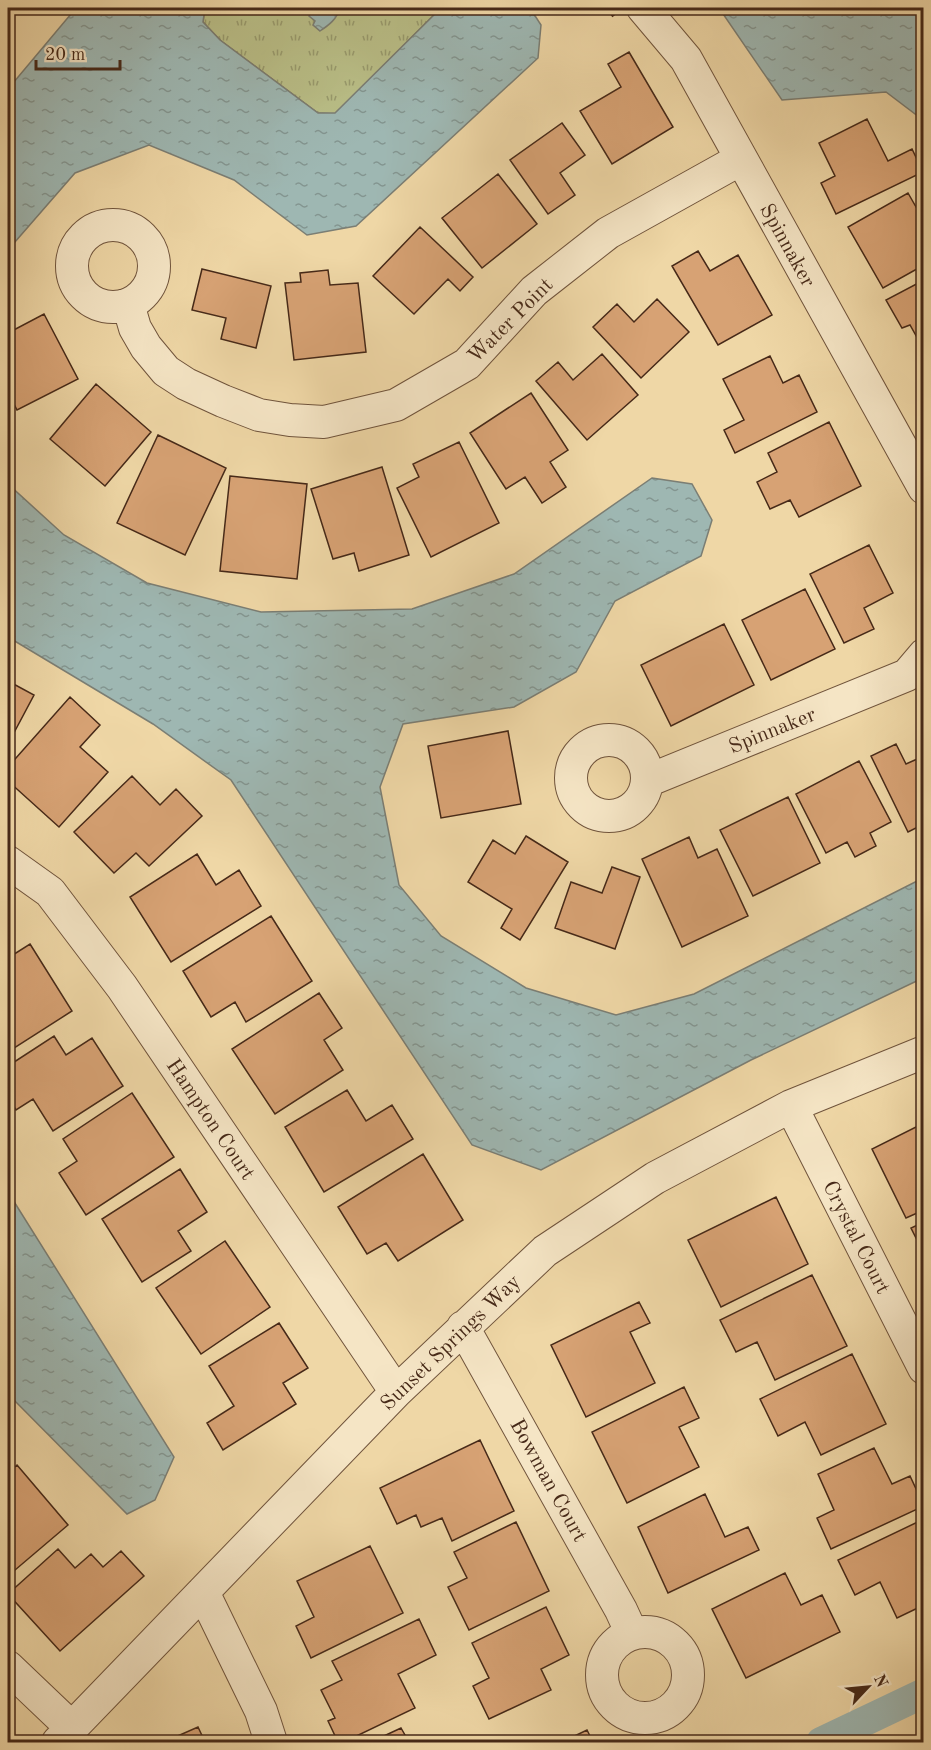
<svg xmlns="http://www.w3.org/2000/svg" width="931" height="1750" viewBox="0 0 931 1750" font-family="'Old Standard TT',serif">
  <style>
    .park { fill: url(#park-tufts); stroke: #807450; stroke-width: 1.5 }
    .water { fill: url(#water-ripples); stroke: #7b7e74; stroke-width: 1.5 }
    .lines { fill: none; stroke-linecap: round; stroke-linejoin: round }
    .canal { stroke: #9eb7b2; stroke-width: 30 }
    .building { fill: #d7a274; stroke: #462918; stroke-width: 1.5 }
    .minor-casing { stroke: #70543c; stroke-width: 34 }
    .path { stroke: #462918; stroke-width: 4; stroke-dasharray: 4.5 3; stroke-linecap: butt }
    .minor { stroke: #f5e5c5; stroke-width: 32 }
    .labels { text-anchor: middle; stroke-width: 4.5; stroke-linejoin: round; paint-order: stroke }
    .street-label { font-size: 21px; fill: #462918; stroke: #f5e5c5 }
  </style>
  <defs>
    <pattern id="park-tufts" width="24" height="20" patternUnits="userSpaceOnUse" patternTransform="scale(1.5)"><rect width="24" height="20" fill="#b9be87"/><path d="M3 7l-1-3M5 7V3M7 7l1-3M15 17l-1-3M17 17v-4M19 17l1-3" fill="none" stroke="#989a6d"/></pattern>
    <pattern id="water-ripples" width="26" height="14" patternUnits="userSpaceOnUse" patternTransform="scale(1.5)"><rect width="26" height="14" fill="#9eb7b2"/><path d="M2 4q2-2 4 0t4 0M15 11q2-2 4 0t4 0" fill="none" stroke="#839590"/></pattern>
  </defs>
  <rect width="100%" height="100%" fill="#efd7a6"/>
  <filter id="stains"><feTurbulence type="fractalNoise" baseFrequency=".00333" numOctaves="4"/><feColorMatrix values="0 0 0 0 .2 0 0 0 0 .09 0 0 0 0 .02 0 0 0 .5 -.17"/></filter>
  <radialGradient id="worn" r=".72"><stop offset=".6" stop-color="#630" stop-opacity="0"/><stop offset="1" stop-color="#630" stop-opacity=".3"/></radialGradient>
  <path class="park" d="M205,8H441L335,114L318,113L220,40L203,22Z"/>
  <path class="water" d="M76,8H205L203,22L220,40L318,113H335L441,8H530L541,25L538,58L356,226L307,235L234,180L149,145L75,173L8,250V89Z
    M306,8H340C337,19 329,25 320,31L313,25L315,21L309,16L311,12Z
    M719,8H923V120L886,92L782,100Z
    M652,478L692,484L712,520L701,556L615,601L576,672L514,707L403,724L380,787L399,885L441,936L526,988L616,1015L694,994L923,878V978L751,1060L541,1170L472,1145L231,780L153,724L8,637V484L64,535L147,583L261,612L412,609L514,574Z
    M8,1192L174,1457L155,1500L127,1514L8,1394Z"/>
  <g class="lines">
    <path class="canal" d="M821,1742L924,1693"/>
  </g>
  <path class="building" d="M629,52L673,127L612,164L580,111L621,87L608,64Z
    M867,119L888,161L912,149L923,172L836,214L821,183L835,176L819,143Z
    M562,123L585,155L560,173L575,195L548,214L510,160Z
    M498,174L537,224L482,268L442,218Z
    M908,193L924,221V265L883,288L848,227Z
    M420,227L473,277L460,291L448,279L414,314L373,276Z
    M698,251L710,271L738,255L772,315L718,345L672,266Z
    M202,269L271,286L256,348L221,339L226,318L192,310Z
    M328,270L330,285L358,283L366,352L294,360L285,283L301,282L300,273Z
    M924,280V350L910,325L902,328L886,300Z
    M657,299L689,332L641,378L593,327L617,304L634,322Z
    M44,314L78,379L17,410L8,392V333Z
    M602,354L638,395L587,440L536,381L558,362L573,380Z
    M770,356L783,383L799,375L817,412L735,453L724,430L744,420L723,379Z
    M96,384L151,432L105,486L50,439Z
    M531,393L568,450L550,462L566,487L542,503L525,477L506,489L470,433Z
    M829,422L861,486L799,517L790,500L770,509L757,482L777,472L768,453Z
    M158,435L226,468L185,555L117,523Z
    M459,442L499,523L431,557L397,488L419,477L413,464Z
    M382,467L409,555L359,571L354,553L333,559L311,489Z
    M230,476L307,484L297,579L220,571Z
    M869,545L893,593L864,608L874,629L844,643L810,574Z
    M805,589L835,649L771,680L742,620Z
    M724,624L754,685L671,726L641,665Z
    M8,681L34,695L8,744Z
    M70,697L100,725L80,747L108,772L59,827L8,781V767Z
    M508,731L521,804L441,818L428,746Z
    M896,744L906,764L924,756V824L908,832L871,756Z
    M859,761L891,822L870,833L876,846L855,857L847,842L826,853L796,794Z
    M132,776L160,805L176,789L202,816L149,866L136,853L114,873L74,832Z
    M788,797L820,863L753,896L720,830Z
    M526,836L568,862L520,940L501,928L512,909L468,882L493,840L515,854Z
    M689,837L698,858L717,849L748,916L682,947L642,859Z
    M197,854L216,885L239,870L261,906L171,962L130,897Z
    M612,867L640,877L615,949L555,928L571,882L602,893Z
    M271,916L312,981L246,1022L235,1002L211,1017L183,971Z
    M30,944L72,1011L8,1052V958Z
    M319,993L342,1028L324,1040L343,1070L275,1114L232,1049Z
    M54,1036L66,1055L92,1038L123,1086L53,1131L33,1099L16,1110L8,1097V1066Z
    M347,1090L366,1121L392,1105L413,1139L324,1192L285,1127Z
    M132,1093L174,1157L86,1215L59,1173L77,1161L63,1139Z
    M924,1123V1210L906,1218L872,1149Z
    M423,1154L463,1220L398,1261L386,1243L367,1254L338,1207Z
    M180,1169L207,1212L178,1231L191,1251L142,1282L102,1219Z
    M776,1197L808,1264L721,1307L688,1240Z
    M924,1222V1254L911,1228Z
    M225,1241L270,1307L201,1354L156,1288Z
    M812,1275L847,1346L775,1380L757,1342L736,1352L720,1320Z
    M639,1302L650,1323L630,1332L655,1383L586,1417L551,1345Z
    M279,1323L308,1368L283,1383L296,1404L223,1450L207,1423L234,1406L209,1366Z
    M852,1354L886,1424L821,1455L805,1422L778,1436L760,1399Z
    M684,1387L699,1418L679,1427L699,1467L627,1503L592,1432Z
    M480,1440L514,1511L452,1541L442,1518L421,1527L416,1515L397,1524L380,1488Z
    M874,1448L892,1484L910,1476L924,1506L831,1549L817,1518L834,1510L818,1474Z
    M17,1465L68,1525L8,1576V1473Z
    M705,1494L725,1537L748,1527L759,1550L668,1593L638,1527Z
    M924,1519V1605L897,1618L880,1582L855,1595L838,1560Z
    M516,1522L549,1591L469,1630L448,1587L467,1578L454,1552Z
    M370,1546L403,1613L311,1658L296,1626L314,1617L297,1581Z
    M58,1549L75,1568L91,1554L103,1567L121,1551L144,1576L60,1651L8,1594Z
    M785,1573L801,1605L822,1595L840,1632L746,1678L712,1609Z
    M546,1607L569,1655L541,1669L551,1690L489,1719L473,1686L489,1678L472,1643Z
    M419,1619L436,1655L398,1674L415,1708L344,1742H338L328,1721L335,1718L321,1690L342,1680L332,1661Z
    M198,1727L205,1742H164Z
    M401,1728L409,1742H371Z
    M587,1730L593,1742H562Z"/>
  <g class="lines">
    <g class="minor-casing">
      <path id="minor" d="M643,8L686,59L924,488
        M72 266a41 41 0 1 1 82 0a41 41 0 1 1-82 0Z
        M128,304L135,328L146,347L166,371L186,384L223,401L259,415L290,420L324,422L396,405L467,364L534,291L608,233L741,159
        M571 778a38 38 0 1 1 76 0a38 38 0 1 1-76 0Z
        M647,781L907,675L924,655
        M8,862L50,892L122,987L396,1392
        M791,1106L924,1368
        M463,1327L621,1610L632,1634
        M203,1592L261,1711L271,1742
        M602 1675a43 43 0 1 1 86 0a43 43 0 1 1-86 0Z
        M8,1667L72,1728
        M58,1742L396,1392L545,1251L655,1178L791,1106L924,1052"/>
    </g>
    <path class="path" d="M607,8L614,16"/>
    <use href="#minor" class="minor"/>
  </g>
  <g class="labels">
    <g class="street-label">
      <text transform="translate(788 245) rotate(61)" y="7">Spinnaker</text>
      <text transform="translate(510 320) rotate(-45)" y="7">Water Point</text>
      <text transform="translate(772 730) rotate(-22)" y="7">Spinnaker</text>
      <text transform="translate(211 1119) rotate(56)" y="7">Hampton Court</text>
      <text transform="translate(857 1237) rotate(63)" y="7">Crystal Court</text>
      <text transform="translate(450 1342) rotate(-44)" y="7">Sunset Springs Way</text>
      <text transform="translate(549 1480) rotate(61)" y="7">Bowman Court</text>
    </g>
  </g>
  <rect width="931" height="1750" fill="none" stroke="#efd7a6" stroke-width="30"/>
  <rect x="9" y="9" width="913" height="1732" fill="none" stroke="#462918" stroke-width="3"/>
  <rect x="15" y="15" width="901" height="1720" fill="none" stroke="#462918" stroke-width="1.5"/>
  <g transform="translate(868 1687) rotate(64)" stroke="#f5e5c5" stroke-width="4.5" paint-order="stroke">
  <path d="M0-4.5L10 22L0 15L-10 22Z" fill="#462918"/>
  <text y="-9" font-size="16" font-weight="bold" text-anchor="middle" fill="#462918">N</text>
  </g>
  <path d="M36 60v9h84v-9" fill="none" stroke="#462918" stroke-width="3"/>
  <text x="45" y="60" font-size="18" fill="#462918" stroke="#f5e5c5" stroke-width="4.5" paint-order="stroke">20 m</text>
  <rect width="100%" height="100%" filter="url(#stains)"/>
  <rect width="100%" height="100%" fill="url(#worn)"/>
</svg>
